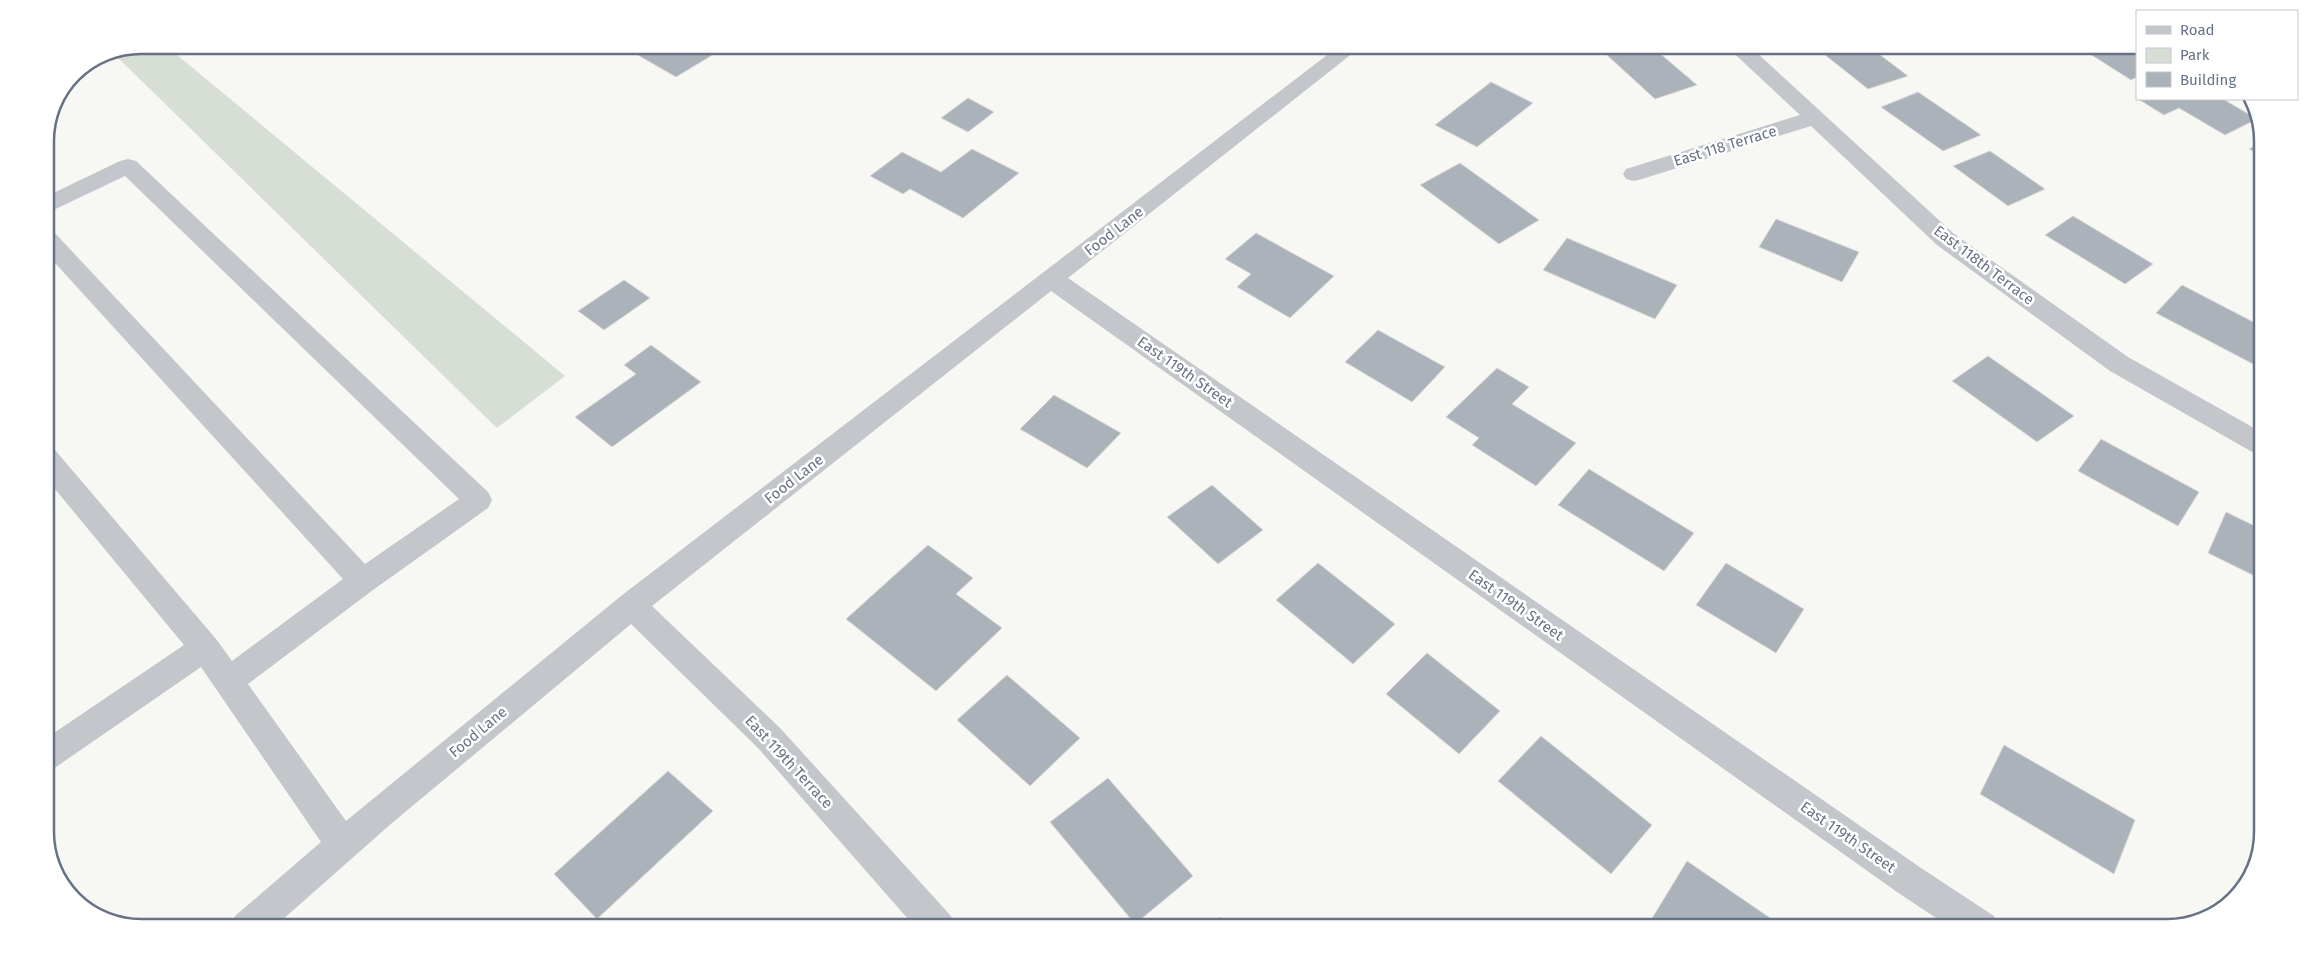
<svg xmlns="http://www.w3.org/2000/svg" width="2308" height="973" viewBox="0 0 2308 973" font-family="'Fira Sans',sans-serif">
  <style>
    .green { fill: #d7ded6 }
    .building { fill: #abb2b9; stroke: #d8d9d7 }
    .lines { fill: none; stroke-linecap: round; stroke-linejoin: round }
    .minor { fill: #c3c6ca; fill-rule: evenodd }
    .labels { text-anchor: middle; stroke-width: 5; stroke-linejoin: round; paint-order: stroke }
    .street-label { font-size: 15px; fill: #677284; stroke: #fff }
    .rim { fill: none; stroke: #677284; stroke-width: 2.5 }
  </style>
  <rect width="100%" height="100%" fill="#f7f7f4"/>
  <path class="green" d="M140,45H165L565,376L497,428L111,51Z
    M829,45H920L922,50L846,55Z"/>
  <path class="building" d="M652,45H729L676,77L636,54Z
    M1596,45H1650L1697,85L1655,99Z
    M1823,45H1867L1908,76L1868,89L1815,47Z
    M2105,45L2137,47V77L2131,80L2090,54L2108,47Z
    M1491,82L1533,103L1477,147L1435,125Z
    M1918,92L1981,135L1943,151L1881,107Z
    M968,98L994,112L968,132L941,118Z
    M2138,99H2223L2257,119L2225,135L2179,108L2164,115Z
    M2263,141V156L2249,149Z
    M972,149L1019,173L963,218L910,189L903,194L870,176L902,152L941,172Z
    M1990,151L2045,189L2008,206L1953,166Z
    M1460,163L1539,220L1499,244L1420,185Z
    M2073,216L2153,264L2125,284L2045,235Z
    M1776,219L1859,252L1842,282L1759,247Z
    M1256,233L1334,276L1290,318L1237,287L1251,274L1225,259Z
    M1567,238L1677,285L1655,319L1543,270Z
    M624,280L650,298L604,330L578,311Z
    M2182,285L2263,327V352L2253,364L2156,313Z
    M1378,330L1445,367L1412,402L1345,362Z
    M651,345L701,382L612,447L575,417L636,374L624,365Z
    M1988,356L2074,416L2037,442L1952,381Z
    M1497,368L1529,387L1512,404L1576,443L1536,486L1472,445L1479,438L1446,417Z
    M1054,395L1121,433L1087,468L1020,429Z
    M2101,439L2199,492L2178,526L2078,471Z
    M1589,469L1694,533L1664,571L1558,505Z
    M1212,485L1263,530L1218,564L1167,517Z
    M45,501L53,511L45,515Z
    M2226,512L2263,530V580L2208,553Z
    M928,545L973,578L956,594L1002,628L936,691L846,619Z
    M1318,563L1395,624L1353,664L1276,600Z
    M1726,563L1804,609L1776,653L1696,605Z
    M1427,653L1500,711L1459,754L1386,694Z
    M1007,675L1080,738L1030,786L957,720Z
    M1541,736L1652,825L1611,874L1498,781Z
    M2004,745L2135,820L2114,874L1980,794Z
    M668,771L713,811L597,919L554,874Z
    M1108,778L1193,876L1135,924L1050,822Z
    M1687,861L1773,920L1768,928H1662L1651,920Z
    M1221,917L1230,928H1205Z"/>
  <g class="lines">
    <path class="minor" d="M1340,45H1363L1068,278L1921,868L1994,916L1999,928H1951L1897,892L1051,291L652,606L780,728L951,916L956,928H916L758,748L631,624L392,823L273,928H230L235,916L321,842L201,667L56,767L45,772V739L184,645L45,477V447L55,450L216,639L232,661L343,579L45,252V229L53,231L365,564L459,499L125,176L45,214V197L120,161L128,159L136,161L488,492L492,500L488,508L373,590L248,684L346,821L621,596Z
      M1725,45H1748L1756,52L1953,233L2128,357L2263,433V456L2254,453L2110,371L1937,245L1811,126L1642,179L1634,181L1626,179L1623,174L1626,169L1800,115Z"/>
  </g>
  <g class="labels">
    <g class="street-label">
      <text transform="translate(1725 146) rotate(-17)" y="5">East 118 Terrace</text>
      <text transform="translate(1114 231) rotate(-38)" y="5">Food Lane</text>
      <text transform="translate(1984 265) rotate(37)" y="5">East 118th Terrace</text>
      <text transform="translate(1185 372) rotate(35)" y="5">East 119th Street</text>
      <text transform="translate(794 479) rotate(-38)" y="5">Food Lane</text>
      <text transform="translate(1516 605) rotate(35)" y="5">East 119th Street</text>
      <text transform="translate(478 732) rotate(-40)" y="5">Food Lane</text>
      <text transform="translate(789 762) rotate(47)" y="5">East 119th Terrace</text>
      <text transform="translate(1848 837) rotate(35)" y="5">East 119th Street</text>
    </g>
  </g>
  <path d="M0 0H2308V973H0ZM141 54H2167A87 87 0 0 1 2254 141V832A87 87 0 0 1 2167 919H141A87 87 0 0 1 54 832V141A87 87 0 0 1 141 54Z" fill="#fff" fill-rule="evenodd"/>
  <path class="rim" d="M141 54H2167A87 87 0 0 1 2254 141V832A87 87 0 0 1 2167 919H141A87 87 0 0 1 54 832V141A87 87 0 0 1 141 54Z"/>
  <rect x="2136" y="10" width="162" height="90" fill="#ffffff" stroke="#c2c7ce"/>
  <rect x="2146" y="26" width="25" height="8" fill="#c3c6ca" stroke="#c2c7ce"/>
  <text x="2180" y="35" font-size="15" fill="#677284">Road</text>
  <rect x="2146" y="48" width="25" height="15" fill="#d7ded6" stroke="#c2c7ce"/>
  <text x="2180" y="60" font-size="15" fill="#677284">Park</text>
  <rect x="2146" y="72" width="25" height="15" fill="#abb2b9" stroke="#c2c7ce"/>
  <text x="2180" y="85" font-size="15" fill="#677284">Building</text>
</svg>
